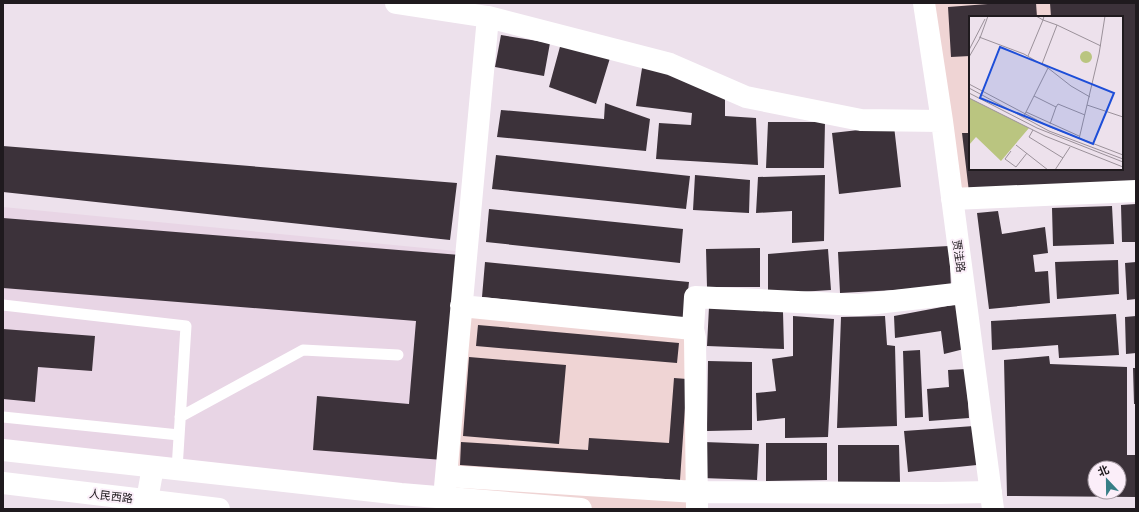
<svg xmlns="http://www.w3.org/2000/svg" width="1139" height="512" viewBox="0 0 1139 512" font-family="'Fira Sans','Noto Sans SC',sans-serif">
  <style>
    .commercial { fill: #efd4d4; fill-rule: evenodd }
    .built { fill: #e8d5e5 }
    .building { fill: #3c323a; fill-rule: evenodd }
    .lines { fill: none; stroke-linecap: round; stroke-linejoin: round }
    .lane { stroke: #fff; stroke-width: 11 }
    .street { stroke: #fff; stroke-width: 22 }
    .secondary { stroke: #fff; stroke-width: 22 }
    .primary { stroke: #fff; stroke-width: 22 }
    .labels { text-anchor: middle; stroke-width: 4; stroke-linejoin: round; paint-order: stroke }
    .street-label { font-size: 11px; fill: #1f1a1e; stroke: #fbeef9 }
    .inset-road { fill: none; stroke: #9b919a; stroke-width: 1 }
    .view { fill: #1d4ed8; fill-opacity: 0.15; stroke: #1d4ed8; stroke-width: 2 }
    .inset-edge { fill: none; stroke: #1f1a1e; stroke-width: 2 }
  </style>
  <rect width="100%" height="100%" fill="#ede1ec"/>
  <path class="commercial" d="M924,3H1136V191L952,199ZM970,17H1122V169H970Z
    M461,313L695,338L697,509H581L444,498Z"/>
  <path class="built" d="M3,207L466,252L444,498L3,450Z"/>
  <path class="building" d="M1001,3H1036L1037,17H970V56L951,57L948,7Z
    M1050,3H1136V184L969,192L962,133H970V169H1122V17H1051Z
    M501,35L550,43L544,76L495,67Z
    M561,43L610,58L596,104L549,87Z
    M643,62L725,94V116L756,118L758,165L656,159L659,123L691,125L692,113L636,106Z
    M605,103L650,119L646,151L497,137L501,110L604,119Z
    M768,122H825L824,168H766Z
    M894,126L901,187L839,194L832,133Z
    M3,146L457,183L450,240L3,192Z
    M496,155L690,176L686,209L492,189Z
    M695,175L750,180L749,213L693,210Z
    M825,175L824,241L792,243V211L756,213L758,177Z
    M1136,204V242H1122L1121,205Z
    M1112,206L1114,244L1053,246L1052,208Z
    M489,209L683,229L680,263L486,242Z
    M998,211L1002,234L1045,227L1048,253L1033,255L1035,272L1048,271L1050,303L989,309L977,213Z
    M3,218L460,255L443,460L313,450L317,396L409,404L416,321L3,288Z
    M949,246L951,287L840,293L838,252Z
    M760,248V287H707L706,249Z
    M828,249L831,290L768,294V254Z
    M1118,260L1119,294L1057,299L1055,262Z
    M485,262L689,282L685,318L482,297Z
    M1136,262V299L1127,300L1125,263Z
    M958,304L964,349L944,354L941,331L895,338L894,316Z
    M709,307L783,312L784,349L707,346Z
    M1116,314L1119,355L1059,358L1058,345L992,350L991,321Z
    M793,316L834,319L828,437L785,438V418L757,421L756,393L776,391L772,359L793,356Z
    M885,316L887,345L895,346L897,426L837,428L841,317Z
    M1136,316V353L1126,354L1125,317Z
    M478,325L679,343L677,363L476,346Z
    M3,329L95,336L92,371L38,367L35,402L3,399Z
    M920,350L923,417L905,418L903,351Z
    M1049,356L1050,364L1127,367V455H1136V497L1007,496L1004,360ZM1095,468H1119V492H1095Z
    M469,357L566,365L559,444L463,436Z
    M708,361L752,362V430L707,431Z
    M1133,368H1136V404H1134Z
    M966,369L969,418L929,421L927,389L949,387L948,370Z
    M674,378L687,379L680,480L460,465L461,442L588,450L589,438L669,443Z
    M974,426L977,465L908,472L904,431Z
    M704,442L759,444L757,480L702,478Z
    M766,443H827V480L766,481Z
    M838,445H899L900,482L838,483Z"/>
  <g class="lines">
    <path class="lane" d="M3,305L186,326L177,469
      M3,417L179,435
      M180,417L303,350L398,355"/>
    <path class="street" d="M396,3L488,17
      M924,3L942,121L993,509
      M952,199L1136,191
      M461,306L693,329L695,297L859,305L964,293
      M693,329L695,338L697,509
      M446,476L696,492L939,493L991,492
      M444,498L488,17L670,64L746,97L861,120L942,121"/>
    <path class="secondary" d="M3,450L401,494L581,509
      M147,500L153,467"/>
    <path class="primary" d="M3,483L219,509"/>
  </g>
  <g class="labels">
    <g class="street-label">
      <text transform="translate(959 256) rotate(82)" y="4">贾洼路</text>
      <text transform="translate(111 496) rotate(7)" y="4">人民西路</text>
    </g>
  </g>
  <g transform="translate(969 16)">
    <rect width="154" height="154" fill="#ede1ec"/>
    <path d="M111 41a6 6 0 1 1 12 0a6 6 0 1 1-12 0ZM0,82L60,112L32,145L7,121L0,129Z" fill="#bac580"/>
    <path class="inset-road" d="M75,0L74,4L88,9M10,21L55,38L79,52M0,34L16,3M59,40L74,4L67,0M0,41L11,22L19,0M73,48L88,9L132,30M0,68L81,111L154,139M0,72L80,115L154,143M0,77L68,112L154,146M65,80L87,91L89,88L116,99M0,82L76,120L154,151M118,89L154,101M57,96L110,120M55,100L79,52L102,70L121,81M81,108L87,91M64,114L60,121L94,142M110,123L130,38L136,0M47,129L79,154M42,135L36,143L47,151L58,137M86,154L101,131"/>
    <path class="view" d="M31,31L145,77L124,128L11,82Z"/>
    <rect width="154" height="154" class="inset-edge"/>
  </g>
  <rect width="1139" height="512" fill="none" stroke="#1f1a1e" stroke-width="8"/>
  <g transform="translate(1107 480) rotate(338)"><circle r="19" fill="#fbeef9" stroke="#a399a1"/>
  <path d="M0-3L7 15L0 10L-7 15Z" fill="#367e86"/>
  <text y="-6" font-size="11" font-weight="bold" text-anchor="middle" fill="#1f1a1e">北</text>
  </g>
</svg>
